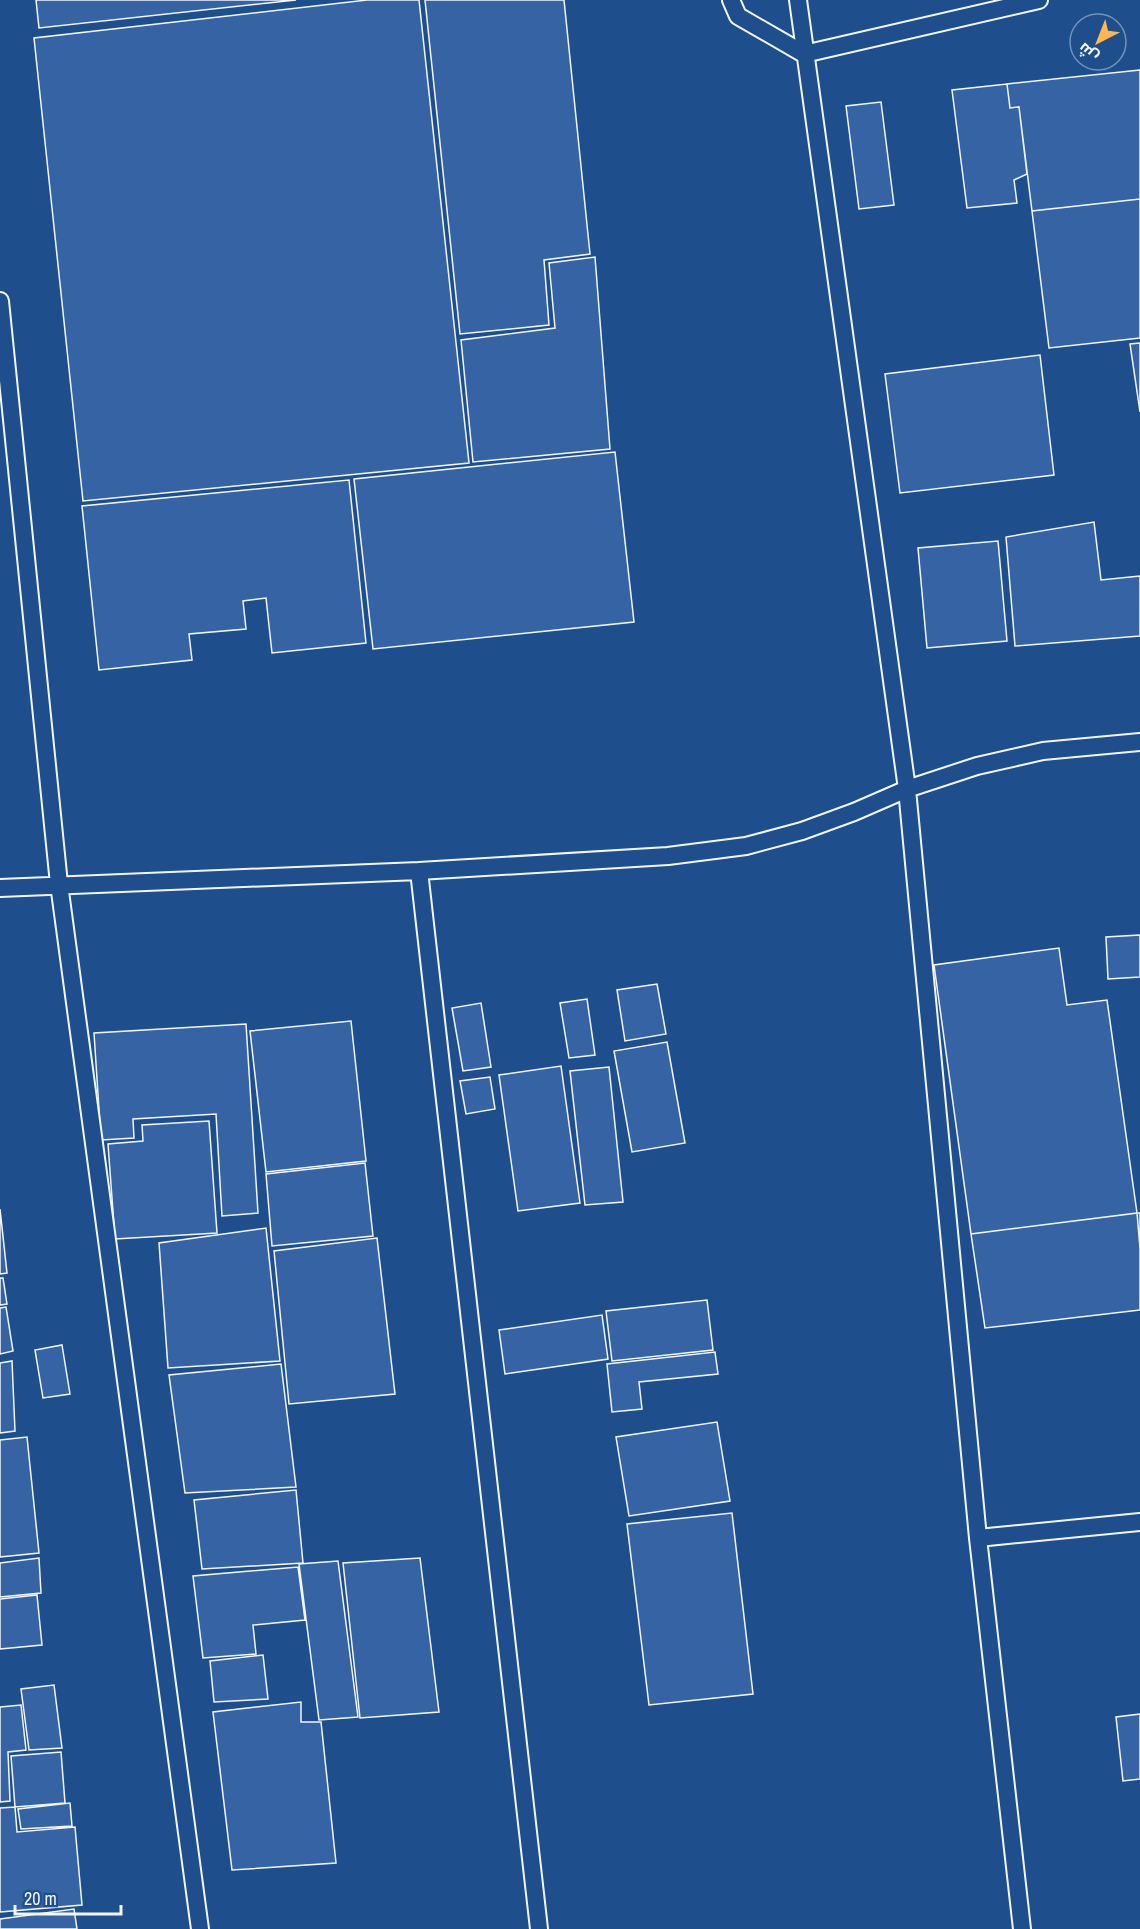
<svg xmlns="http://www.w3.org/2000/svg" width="1140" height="1929" viewBox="0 0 1140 1929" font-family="'Archivo Narrow',Cairo,sans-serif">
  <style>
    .building { fill: #3563a3; stroke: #f2f6ff; stroke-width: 1.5 }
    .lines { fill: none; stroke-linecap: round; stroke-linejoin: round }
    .service-casing { stroke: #f2f6ff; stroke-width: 20 }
    .service { stroke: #1f4e8c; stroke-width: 16 }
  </style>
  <rect width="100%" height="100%" fill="#1f4e8c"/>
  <path class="building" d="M36,0H296L39,28Z
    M367,0H419L469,463L83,501L34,38Z
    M425,0H564L590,254L544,260L549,325L460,334Z
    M1140,70V199L1032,211L1019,107L1010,108L1007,84Z
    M1007,84L1010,108L1019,107L1027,174L1014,180L1017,203L967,208L952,90Z
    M881,102L894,205L859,209L846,106Z
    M1140,199V338L1049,348L1032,211Z
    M595,257L610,449L473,462L461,340L555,328L549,263Z
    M1140,343V412L1130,344Z
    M1040,355L1054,475L900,493L885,374Z
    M615,452L634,622L373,649L354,479Z
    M349,480L366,643L272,653L266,598L243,601L246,629L189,634L192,660L99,670L82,506Z
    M1094,522L1101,580L1140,576V636L1015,646L1006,537Z
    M998,541L1007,641L927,648L918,548Z
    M1140,935V977L1108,979L1106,937Z
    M1059,948L1067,1005L1107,1000L1137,1213L971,1234L934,965Z
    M657,984L666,1034L625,1041L617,990Z
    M587,999L595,1055L569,1058L560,1003Z
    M481,1003L491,1067L463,1071L452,1008Z
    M351,1021L366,1161L266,1172L250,1031Z
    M246,1024L258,1213L222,1216L216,1114L133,1119L134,1138L101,1140L94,1033Z
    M667,1042L685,1143L632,1152L614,1051Z
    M561,1066L580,1203L518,1211L499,1075Z
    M609,1067L623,1202L585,1205L570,1071Z
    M490,1077L495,1109L466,1114L460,1081Z
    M209,1121L217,1233L115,1239L108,1144L143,1141L142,1125Z
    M365,1163L373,1236L272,1246L266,1174Z
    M0,1209L7,1273L0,1274Z
    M1137,1213H1140V1248Z
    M1137,1213L1140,1248V1310L985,1328L971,1234Z
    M266,1228L280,1361L168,1368L159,1243Z
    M377,1238L395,1394L289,1404L274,1251Z
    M0,1278H3L7,1304L0,1305Z
    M707,1300L713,1350L612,1361L606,1311Z
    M6,1307L13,1351L0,1354V1308Z
    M602,1315L608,1359L505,1374L499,1330Z
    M62,1345L70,1394L43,1398L35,1350Z
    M715,1352L718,1374L639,1382L642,1409L612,1412L607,1364Z
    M12,1361L15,1431L0,1433V1363Z
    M281,1364L296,1487L185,1493L169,1375Z
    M717,1422L730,1501L629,1516L616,1437Z
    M27,1437L39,1553L0,1557V1440Z
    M296,1490L303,1563L202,1569L194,1500Z
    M732,1513L753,1694L649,1705L627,1524Z
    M39,1558L41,1593L0,1597V1563Z
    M420,1558L439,1712L360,1718L343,1563Z
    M338,1561L358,1717L319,1720L299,1564Z
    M298,1567L305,1620L253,1625L256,1654L203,1658L193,1576Z
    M37,1595L42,1645L0,1649V1599Z
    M263,1655L268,1699L214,1702L210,1661Z
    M54,1685L62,1748L29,1750L21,1689Z
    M301,1702V1722H321L336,1863L232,1870L213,1712Z
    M21,1705L26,1750L8,1752L10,1801L0,1802V1707Z
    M1140,1714V1779L1123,1781L1116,1717Z
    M61,1752L65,1803L15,1807L11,1756Z
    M70,1803L72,1826L21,1829L18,1809Z
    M15,1807L17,1832L75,1827L82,1905L0,1912V1808Z
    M74,1909L77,1929H0V1919Z"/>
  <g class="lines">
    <g class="service-casing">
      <path id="service" d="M731,0L738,16L804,54L1039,0
        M798,0L907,789L978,1538L1022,1929
        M0,301L59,884L200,1929
        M419,871L539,1929
        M0,888L419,871L668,856L746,846L802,831L854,812L907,789L977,766L1043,751L1140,742
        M978,1538L1140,1522"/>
    </g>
    <use href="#service" class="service"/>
  </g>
  <g transform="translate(1098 42) rotate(222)"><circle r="28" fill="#1f4e8c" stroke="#7391ba" stroke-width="1.5"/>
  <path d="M0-4.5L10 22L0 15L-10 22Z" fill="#ffb74d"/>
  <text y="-9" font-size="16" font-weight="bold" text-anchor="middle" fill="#f2f6ff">ش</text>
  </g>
  <path d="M15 1905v9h106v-9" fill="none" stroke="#f2f6ff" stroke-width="3"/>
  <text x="24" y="1905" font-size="18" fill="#f2f6ff" stroke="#1f4e8c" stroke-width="4.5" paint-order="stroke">20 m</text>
</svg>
